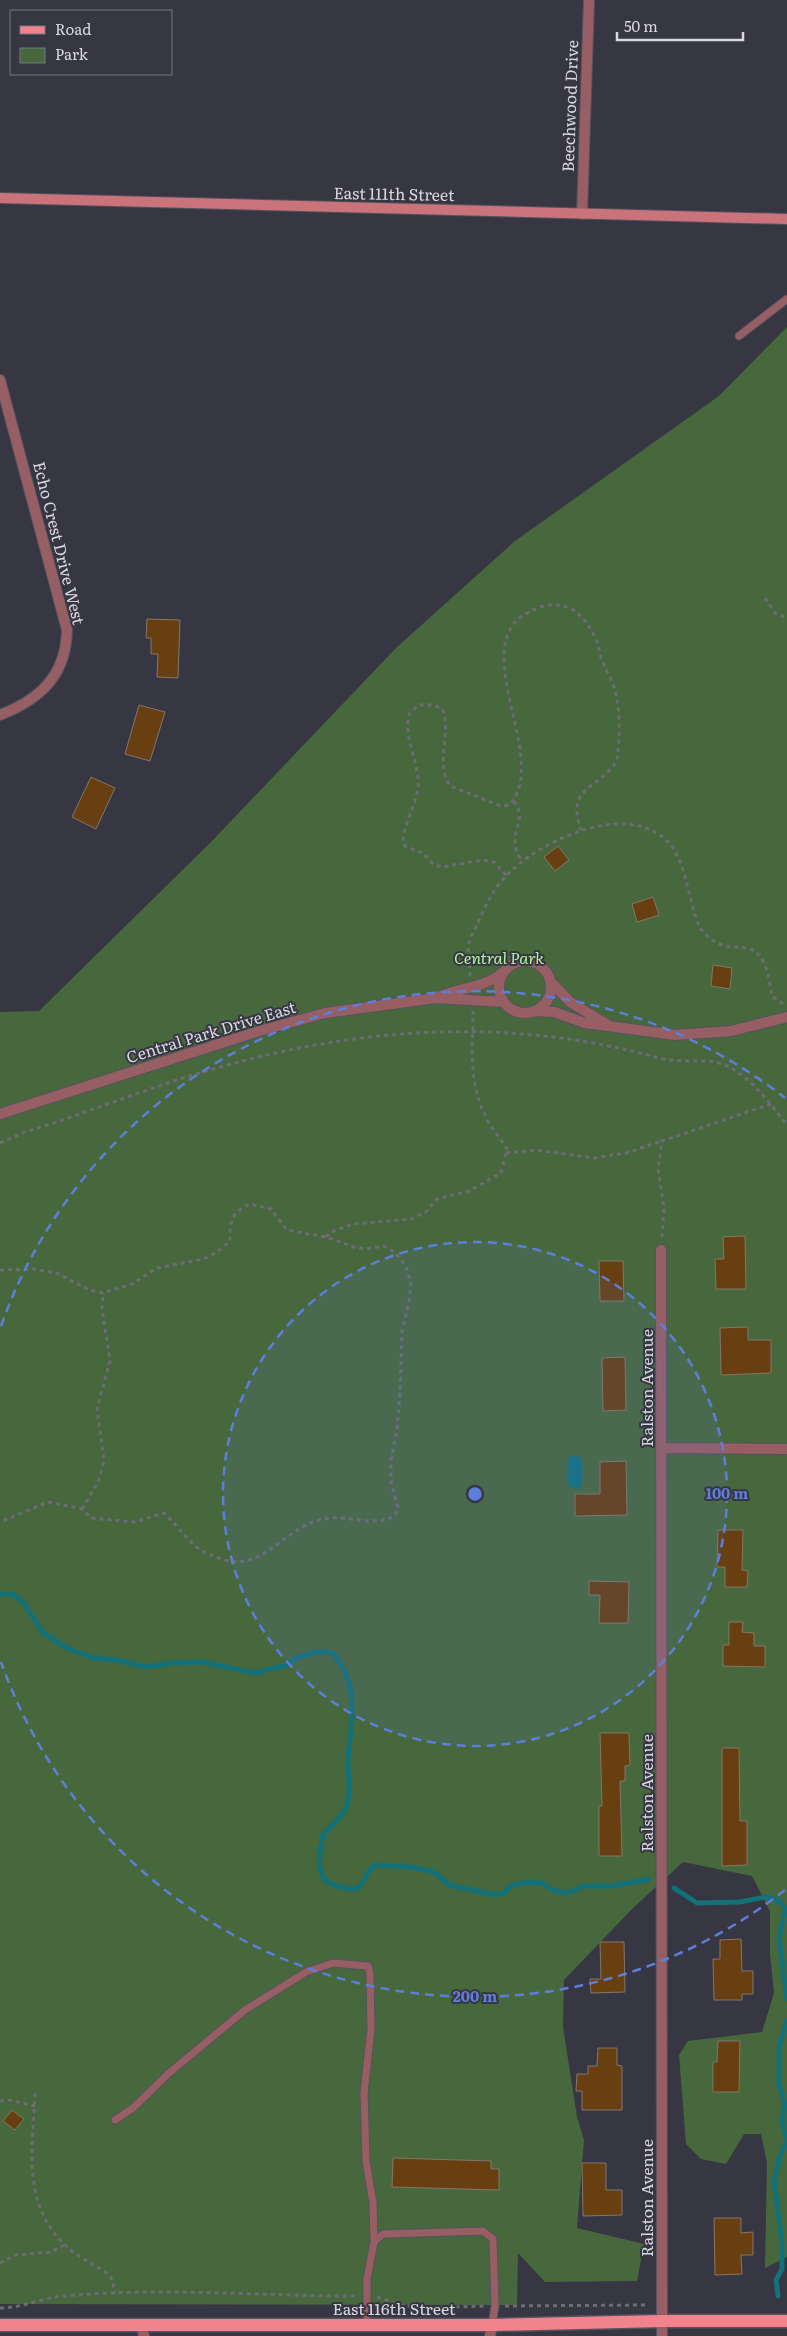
<svg xmlns="http://www.w3.org/2000/svg" width="787" height="2336" viewBox="0 0 787 2336" font-family="Literata,serif">
  <style>
    .green { fill: #47683c }
    .water { fill: #13717a }
    .lines { fill: none; stroke-linecap: round; stroke-linejoin: round }
    .stream { stroke: #13717a; stroke-width: 5 }
    .building { fill: #673f10; stroke: #83776c }
    .lane-casing { stroke: #54535f; stroke-width: 9 }
    .street-casing { stroke: #54535f; stroke-width: 12 }
    .secondary-casing { stroke: #54535f; stroke-width: 12 }
    .primary-casing { stroke: #54535f; stroke-width: 15 }
    .path { stroke: #6c6c77; stroke-width: 3; stroke-dasharray: 4 4; stroke-linecap: butt }
    .lane { stroke: #975f63; stroke-width: 7 }
    .street { stroke: #975f63; stroke-width: 10 }
    .secondary { stroke: #ca737a; stroke-width: 10 }
    .primary { stroke: #f2828c; stroke-width: 12 }
    .ring { fill: none; stroke: #5e7edb; stroke-width: 2.5; stroke-dasharray: 9 6 }
    .labels { text-anchor: middle; stroke-width: 4; stroke-linejoin: round; paint-order: stroke }
    .street-label { font-size: 16px; fill: #d8d8e0; stroke: #373643 }
    .park-label { font-size: 16px; font-style: italic; fill: #b3f49e; stroke: #373643 }
    .centre { fill: #5e7edb; stroke: #373643; stroke-width: 2.5 }
    .ring-label { font-size: 15px; text-anchor: middle; font-weight: bold; fill: #5e7edb; stroke: #373643; stroke-width: 4; stroke-linejoin: round; paint-order: stroke }
  </style>
  <rect width="100%" height="100%" fill="#373643"/>
  <path class="green" d="M787,327V2257L765,2268L767,2163L761,2134H744L726,2164L701,2159L686,2144L679,2055L688,2041L762,2032L774,1993L770,1955V1911L752,1876L683,1862L633,1908L564,1980L563,2027L577,2117L584,2140L577,2228L644,2244L637,2281L545,2282L518,2253L517,2305L0,2304V1012L39,1011L211,842L396,648L515,541L719,396Z"/>
  <path class="water" d="M571,1456H579C584,1463 584,1483 579,1489L572,1488L567,1483L568,1459Z"/>
  <g class="lines">
    <path class="stream" d="M0,1594H12L23,1602L43,1633L69,1649L94,1658L116,1660L146,1667L171,1663L202,1662L255,1673L286,1665L296,1658L315,1652H331C360,1681 352,1721 348,1758C347,1774 352,1788 347,1804C343,1817 333,1825 323,1834C317,1869 314,1888 357,1889C365,1881 366,1872 375,1865L411,1867L434,1872L449,1885L490,1894H502L511,1886L526,1882L542,1883L553,1890L567,1893L584,1886H611L649,1879
      M674,1888L697,1903L740,1902L765,1897L778,1900L786,1908L779,1937L787,1999
      M787,2020L779,2048V2085L785,2103L782,2123L787,2138
      M778,2296L776,2280L782,2269V2244L774,2181L779,2159L787,2141"/>
  </g>
  <path class="building" d="M147,619L180,620L178,678L157,677L158,654H151V638H146Z
    M139,705L165,712L150,761L125,754Z
    M91,777L115,788L96,829L72,817Z
    M558,846L569,860L555,871L544,857Z
    M653,897L659,915L637,922L632,904Z
    M713,965L732,968L730,989L711,986Z
    M745,1236L746,1289H716L715,1259H724L723,1237Z
    M599,1261H623L624,1301H600Z
    M748,1327V1340H771V1373L721,1375L720,1328Z
    M625,1357L626,1410L603,1411L602,1358Z
    M626,1461L627,1515L575,1516V1494H600V1462Z
    M718,1530H743L742,1570L748,1571L747,1587H725V1567H717Z
    M589,1581L629,1582L628,1623H599L600,1595H589Z
    M729,1622H743L742,1632L754,1633V1646H765V1667L723,1666V1645H729Z
    M600,1733H629L630,1765L625,1766V1781H620L622,1856H599V1806H602Z
    M722,1748H739L740,1821H747V1865L722,1866Z
    M741,1939L742,1971H753V1994H742V2000H714L713,1959H720V1940Z
    M600,1942H624L625,1992L591,1993L590,1979H601Z
    M718,2041H740L739,2092H713V2062H717Z
    M598,2048H617V2065L622,2066V2110H582V2091H576L577,2074H588V2066H597Z
    M12,2110L24,2119L15,2130L3,2121Z
    M393,2158L491,2161V2169H499V2190L392,2187Z
    M582,2163H606V2190H622V2215L583,2216Z
    M714,2218H741V2233L753,2232V2255H741L742,2274L715,2275Z"/>
  <g class="lines">
    <g class="lane-casing">
      <path id="lane" d="M739,336L787,299
        M115,2120L133,2108L169,2073L245,2010L306,1972L333,1963L368,1966L370,1973L371,2029L364,2093L366,2161L373,2203L374,2242
        M367,2325V2279L374,2242L383,2234L483,2231L493,2239L495,2306L492,2325"/>
    </g>
    <g class="street-casing">
      <path id="street" d="M582,214L589,0
        M0,380L67,630C66,675 41,699 0,715
        M499 987a26 26 0 1 1 52 0a26 26 0 1 1-52 0Z
        M551,982L570,1002L608,1025
        M436,998C458,987 483,989 502,973
        M534,1011L554,1012L585,1023L675,1035L731,1031L787,1017
        M0,1114L256,1032L325,1013L436,998L504,1002
        M661,1250L662,2336
        M663,1448L787,1449
        M142,2325L144,2336
        M490,2336L492,2325"/>
    </g>
    <g class="secondary-casing">
      <path id="secondary" d="M0,198L787,219"/>
    </g>
    <g class="primary-casing">
      <path id="primary" d="M0,2325H492L662,2321H787"/>
    </g>
    <path class="path" d="M765,598L775,613L787,618
      M514,801C530,825 503,832 522,862
      M506,875L494,862L483,860L442,867L433,864L424,854L405,846L403,843C403,820 420,802 418,779C417,761 402,729 410,713C412,710 417,707 419,705H434L443,710C451,735 435,763 450,786L501,806C511,806 514,801 517,793C539,744 469,641 529,612C537,608 546,604 555,605C577,606 586,620 596,639C599,645 599,653 602,660C605,669 610,676 613,684C621,706 620,737 617,760C599,791 565,785 581,830
      M470,976L468,947L470,939C481,918 489,893 506,876C539,841 624,801 666,840C687,859 688,903 700,928C706,935 713,942 722,945C740,951 754,940 765,965C769,975 770,986 772,996L783,1004
      M0,1143L25,1132C82,1115 137,1092 193,1075C345,1028 501,1015 655,1057C674,1063 695,1059 715,1062C745,1068 769,1102 787,1125
      M506,1153L536,1150L594,1158L626,1153L662,1141
      M326,1237L331,1232L353,1224L411,1219L426,1212L437,1199L469,1191L501,1173L507,1149C500,1138 491,1128 486,1117C468,1083 473,1048 473,1011
      M662,1237L664,1208L658,1169L662,1141L771,1104
      M0,1270L33,1269L57,1273L89,1290L103,1293L132,1284L157,1268L204,1259L217,1252L230,1241C230,1220 231,1213 250,1204L271,1209L286,1229L297,1232L326,1237L354,1247L365,1249L384,1246L394,1252L406,1266L411,1283L409,1302L402,1332L400,1393L397,1429L391,1460V1481L398,1508L395,1516C371,1528 347,1514 323,1519C281,1528 262,1577 216,1557C211,1555 204,1553 199,1549C186,1539 177,1525 164,1513L135,1522L91,1518L82,1509L48,1502L0,1522
      M82,1509L98,1482L104,1461L97,1409L110,1361L102,1308L103,1293
      M35,2093C33,2147 21,2203 65,2245C78,2258 95,2264 109,2275L113,2281L114,2294
      M0,2101L9,2100L35,2106
      M0,2263L16,2255L51,2252L64,2245
      M377,2297L401,2305L424,2308L484,2306
      M505,2306L649,2305
      M0,2308C22,2308 41,2298 63,2296C160,2287 259,2296 356,2296"/>
    <use href="#lane" class="lane"/>
    <use href="#street" class="street"/>
    <use href="#secondary" class="secondary"/>
    <use href="#primary" class="primary"/>
  </g>
  <circle cx="475" cy="1494" r="252" fill="#5e7edb" fill-opacity=".12"/>
  <g class="ring">
    <circle cx="475" cy="1494" r="252"/>
    <path d="M785 1890A503 503 0 0 1 1 1662M1 1326A503 503 0 0 1 785 1098"/>
  </g>
  <g class="labels">
    <g class="street-label">
      <text transform="translate(570 106) rotate(-88)" y="6">Beechwood Drive</text>
      <text transform="translate(394 194) rotate(1)" y="6">East 111th Street</text>
      <text transform="translate(59 543) rotate(76)" y="6">Echo Crest Drive West</text>
      <text transform="translate(211 1032) rotate(-17)" y="6">Central Park Drive East</text>
      <text transform="translate(647 1388) rotate(-90)" y="6">Ralston Avenue</text>
      <text transform="translate(647 1793) rotate(-90)" y="6">Ralston Avenue</text>
      <text transform="translate(647 2198) rotate(-90)" y="6">Ralston Avenue</text>
      <text x="394" y="2315">East 116th Street</text>
    </g>
    <g class="park-label">
      <text x="499" y="964">Central Park</text>
    </g>
  </g>
  <circle cx="475" cy="1494" r="8" class="centre"/>
  <g class="ring-label">
    <text x="727" y="1499">100 m</text>
    <text x="475" y="2002">200 m</text>
  </g>
  <rect x="10" y="10" width="162" height="65" fill="#373643" stroke="#777782"/>
  <rect x="20" y="26" width="25" height="8" fill="#f2828c" stroke="#777782"/>
  <text x="55" y="35" font-size="15" fill="#d8d8e0">Road</text>
  <rect x="20" y="48" width="25" height="15" fill="#47683c" stroke="#777782"/>
  <text x="55" y="60" font-size="15" fill="#d8d8e0">Park</text>
  <path d="M617 32v8h126v-8" fill="none" stroke="#d8d8e0" stroke-width="2.5"/>
  <text x="624" y="32" font-size="15" fill="#d8d8e0" stroke="#373643" stroke-width="4" paint-order="stroke">50 m</text>
</svg>
